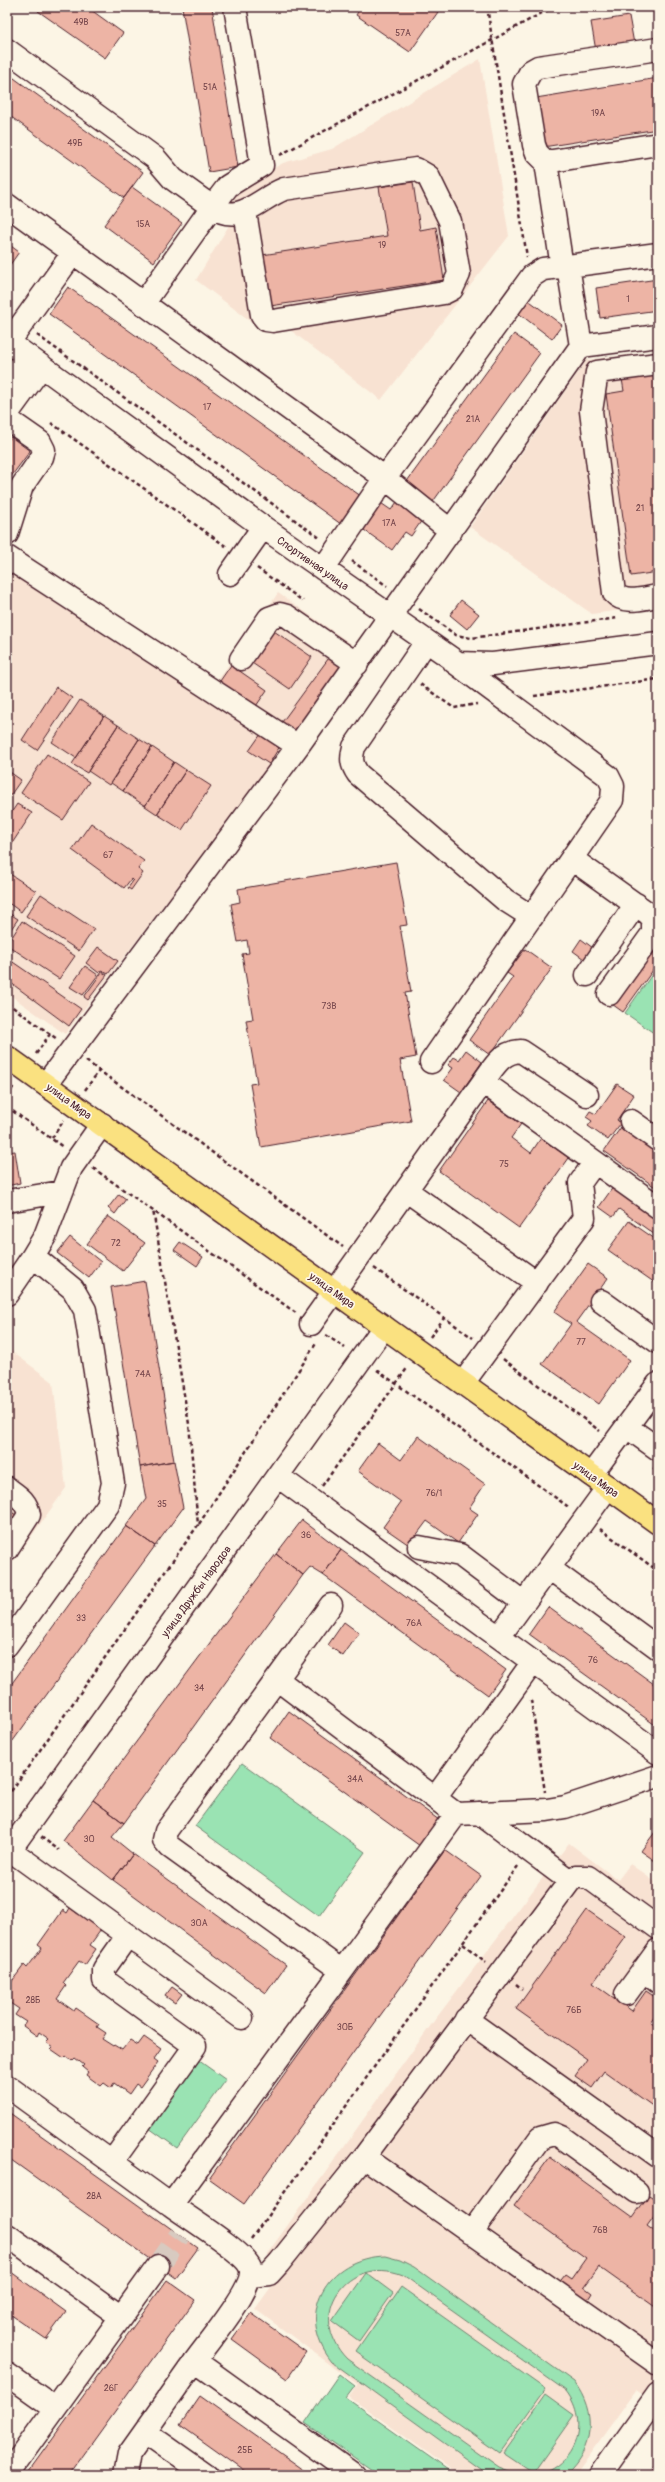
<svg xmlns="http://www.w3.org/2000/svg" width="665" height="2482" viewBox="0 0 665 2482" font-family="Pangolin,sans-serif">
  <style>
    .built { fill: #f8e2d2 }
    .green { fill: #9ae3b3; stroke: #72816f }
    .building { fill: #edb4a5; stroke: #4a1f2b }
    .lines { fill: none; stroke-linecap: round; stroke-linejoin: round }
    .minor-tunnel { stroke: #d8cac0; stroke-width: 22; stroke-dasharray: 22 11; stroke-linecap: butt }
    .minor-casing { stroke: #4a1f2b; stroke-width: 25 }
    .major-casing { stroke: #4a1f2b; stroke-width: 25 }
    .path { stroke: #4a1f2b; stroke-width: 2.5; stroke-dasharray: 4 3; stroke-linecap: butt }
    .minor { stroke: #fcf5e5; stroke-width: 22 }
    .major { stroke: #fae180; stroke-width: 22 }
    .labels { text-anchor: middle; stroke-width: 3.5; stroke-linejoin: round; paint-order: stroke }
    .number-label { font-size: 9px; fill: #73444a }
    .street-label { font-size: 11px; fill: #4a1f2b; stroke: #fcf5e5 }
  </style>
  <rect width="100%" height="100%" fill="#fcf5e5"/>
  <filter id="ink" filterUnits="userSpaceOnUse"><feTurbulence type="fractalNoise" baseFrequency=".025" numOctaves="2"/><feDisplacementMap in="SourceGraphic" scale="8" xChannelSelector="R" yChannelSelector="G"/><feConvolveMatrix kernelMatrix="1 2 1 2 8 2 1 2 1" color-interpolation-filters="sRGB"/></filter>
  <g filter="url(#ink)">
    <path class="built" d="M480,59L509,236L381,400L289,329H261L196,280L231,222L228,194L283,163L332,149Z
      M658,351V605L592,614L470,527L587,360Z
      M7,549L216,683L278,593L357,648L285,747L65,1034L7,993Z
      M7,1348L53,1382L66,1488L7,1570Z
      M569,1843L618,1880L630,1864L658,1884V2377L645,2396L636,2390L575,2475H459L349,2397L358,2385L255,2309L285,2268L267,2254L431,2025Z"/>
    <path class="green" d="M658,966V1036L625,1013Z
      M242,1763L365,1852L319,1916L195,1826Z
      M198,2060L226,2080L177,2148L149,2128Z
      M385,2256L400,2260L414,2267L574,2382C597,2412 594,2449 566,2474L537,2475C576,2466 590,2422 566,2391L403,2275C347,2253 304,2316 347,2359L499,2467L519,2475H488L332,2362C294,2315 326,2257 385,2256Z
      M366,2273L393,2293L359,2341L332,2321Z
      M401,2287L545,2389L499,2453L356,2352Z
      M339,2374L355,2386L346,2398L455,2475H379L305,2423Z
      M545,2394L574,2415L533,2473L503,2453Z"/>
    <path class="building" d="M41,7H87L123,33L105,58L38,11Z
      M182,7H212L238,167L209,172Z
      M361,7H430L438,12L410,52L356,15Z
      M629,16L634,44L596,51L591,22Z
      M7,73L143,172L124,198L7,114Z
      M658,78V129L543,147L536,98Z
      M413,182L420,230L436,227L444,280L270,306L262,255L387,236L379,187Z
      M132,187L182,223L154,262L104,225Z
      M7,243L19,252L7,269Z
      M658,279V310L600,318L596,288Z
      M68,287L365,499L345,527L49,314Z
      M527,299L562,325L552,339L517,312Z
      M514,334L540,353L432,503L405,484Z
      M658,374V572L631,576L606,394L624,391L622,379Z
      M11,437L30,451L7,482V442Z
      M375,499L391,510L397,502L422,520L411,536L405,532L392,550L357,525Z
      M461,600L479,614L467,629L450,615Z
      M271,629L312,657L290,689L249,661Z
      M331,655L343,664L294,732L282,722Z
      M231,665L267,690L254,709L218,684Z
      M56,687L72,698L37,750L22,740Z
      M80,700L104,716L76,758L52,742Z
      M104,716L118,725L87,773L72,764Z
      M118,725L139,739L109,785L88,771Z
      M261,734L280,746L269,764L249,751Z
      M139,739L152,747L123,791L111,783Z
      M152,747L174,762L145,806L123,791Z
      M47,754L89,782L63,820L21,793Z
      M174,762L186,770L157,814L145,806Z
      M7,770L21,780L7,800Z
      M186,770L211,786L182,830L157,814Z
      M17,804L32,813L7,851V819Z
      M91,823L144,861L138,869L143,873L131,890L128,888L133,881L131,879L124,888L72,850Z
      M396,862L407,925L400,926L411,992L405,993L416,1057L400,1060L411,1121L261,1147L250,1084L257,1083L246,1020L253,1019L242,954L249,953L247,940L238,942L231,904L240,902L238,889Z
      M7,872L36,891L21,912L7,902Z
      M41,894L94,929L79,951L26,916Z
      M7,912L18,919L7,935Z
      M22,921L75,956L59,979L7,945Z
      M581,939L593,948L584,959L573,951Z
      M98,947L118,961L108,974L101,970L99,973L86,963Z
      M648,947L658,954V963L623,1012L609,1002Z
      M525,949L552,968L490,1055L469,1040L513,977L507,973Z
      M7,958L81,1009L69,1026L7,980Z
      M85,966L98,975L83,995L70,987Z
      M102,972L107,975L88,1000L84,997Z
      M466,1050L482,1062L461,1092L444,1080L453,1068L448,1065L454,1057L459,1060Z
      M617,1084L634,1095L617,1120L621,1123L608,1140L588,1126L592,1121L586,1117L590,1111L596,1114Z
      M488,1101L521,1124L511,1138L531,1153L541,1138L569,1158L519,1228L439,1171Z
      M624,1123L658,1148V1189L604,1151Z
      M15,1151L20,1183L7,1186V1152Z
      M616,1183L658,1213V1237L619,1209L613,1217L599,1207Z
      M119,1194L126,1199L115,1214L108,1208Z
      M108,1216L145,1243L123,1271L87,1244Z
      M629,1221L658,1241V1285L608,1250Z
      M70,1237L101,1262L89,1278L57,1253Z
      M180,1242L203,1257L197,1266L174,1250Z
      M588,1264L608,1278L576,1322L630,1360L599,1404L542,1364L571,1324L554,1312Z
      M145,1281L174,1461L140,1467L111,1287Z
      M418,1436L485,1484L469,1508L478,1514L458,1543L427,1521L409,1545L383,1527L401,1502L358,1471L378,1443L401,1460Z
      M174,1461L183,1508L155,1546L126,1526L146,1499L140,1467Z
      M7,1509L16,1515L7,1527Z
      M302,1520L341,1550L323,1575L310,1567L303,1575L276,1554Z
      M126,1526L155,1546L7,1749V1690Z
      M341,1550L506,1670L488,1695L323,1575Z
      M276,1554L303,1575L124,1823L93,1800Z
      M548,1607L658,1687V1727L529,1634Z
      M344,1622L359,1633L343,1656L328,1645Z
      M289,1711L439,1820L420,1846L270,1738Z
      M93,1800L124,1823L112,1837L133,1854L113,1880L63,1841Z
      M658,1828V1863L641,1851Z
      M445,1850L481,1876L244,2204L209,2179Z
      M133,1854L286,1965L266,1993L113,1880Z
      M70,1908L78,1914L80,1911L103,1927L90,1945L96,1949L85,1965L79,1961L63,1983L66,1986L57,1999L74,2011L76,2008L99,2024L97,2027L106,2033L102,2039L113,2046L114,2045L122,2050L130,2040L138,2045L144,2037L161,2049L154,2059L158,2062L140,2087L136,2084L129,2094L114,2083L111,2088L104,2083L101,2086L86,2075L88,2072L82,2067L84,2065L75,2058L72,2061L66,2056L64,2058L51,2049L53,2047L46,2042L49,2039L39,2032L37,2036L23,2026L26,2022L15,2015L19,2009L7,2001L11,1991L7,1988L24,1965L27,1968L42,1948L38,1945L63,1910L67,1913Z
      M587,1910L626,1937L593,1983L632,2011L646,1991L658,1999V2011L650,2022L658,2028V2110L604,2071L592,2088L575,2076L587,2059L516,2009Z
      M172,1987L182,1994L175,2003L165,1996Z
      M7,2111L198,2248L176,2278L7,2157Z
      M550,2157L633,2217L649,2195L658,2201V2211L647,2226L658,2234V2309L599,2267L584,2287L592,2293L585,2304L558,2284L565,2275L571,2279L586,2258L514,2206Z
      M7,2269L66,2312L46,2339L7,2312Z
      M167,2280L195,2300L69,2475H26Z
      M251,2313L306,2352L287,2379L232,2339Z
      M200,2396L311,2475H250L180,2425Z
      M658,2461V2475H652L649,2473Z"/>
    <g class="lines">
      <path class="minor-tunnel" d="M158,2266L180,2235"/>
      <g class="minor-casing">
        <path id="minor" d="M7,50L155,158L173,179L212,207L228,186L262,165L235,7
          M546,162L537,153L534,145L524,84L531,71L538,67L658,49
          M7,205L385,478L451,531
          M562,267L546,162L658,144
          M143,304L212,207C240,226 258,199 284,189L416,169L428,176L450,221L459,274L452,289L444,293L273,321L266,320L262,315L245,212
          M7,341L263,527L458,663L493,664L658,643
          M9,342L73,253
          M581,346L658,336
          M658,364L597,372L591,411L614,593C625,605 644,598 658,596
          M7,383L28,356
          M7,414L42,366
          M7,419L40,442L44,450L42,457L22,486L7,534
          M7,557L298,746
          M323,569L385,478L532,276L543,269L568,266
          M230,574L263,527
          M426,642L354,747C351,758 351,764 358,774L505,900L532,917
          M241,659L269,618L280,614L287,616L357,664
          M572,859L649,914L653,920V933L609,994
          M587,975L636,904
          M431,1062L612,800L613,786L608,776L454,662
          M483,1082C494,1067 501,1052 521,1051L587,1095
          M46,1084L298,746L581,346L568,266L658,254
          M631,1121L658,1140
          M407,1191L537,1283
          M7,1201L61,1192
          M7,1294L33,1256
          M601,1301L658,1342
          M311,1324L483,1082L658,1207
          M463,1383L584,1218L580,1183L595,1162
          M627,1427L658,1449
          M591,1475L658,1384
          M279,1477L658,1753
          M7,1488C18,1496 27,1501 29,1515L7,1549
          M419,1547L460,1555L524,1603
          M549,1568L658,1648
          M499,1637L608,1487
          M7,1645L108,1505L113,1483L85,1310L73,1289L33,1256L45,1236L71,1168L102,1124
          M278,1680L456,1814L547,1810L565,1807L658,1776
          M436,1797L533,1662
          M479,1813L570,1881
          M10,1850L242,2018
          M7,1854L384,1327
          M643,1970L658,1982
          M342,1971L456,1814
          M626,1994L658,1950
          M466,2019L658,2156
          M7,2086L171,2205L342,1971L170,1847L164,1840L166,1831L331,1605
          M364,2157L658,2364
          M112,2162L195,2046L104,1980V1969L128,1935
          M171,2205C187,2217 244,2252 250,2267C257,2285 207,2344 195,2361L354,2475
          M471,2233L540,2138L554,2134L561,2137L637,2192
          M7,2235L121,2317
          M251,2276L269,2274L279,2263L364,2157L570,1881L575,1877H588L658,1928
          M7,2374L55,2408
          M145,2432L206,2475
          M7,2475L158,2266
          M125,2475L129,2454L195,2361
          M600,2475L658,2394"/>
      </g>
      <g class="major-casing">
        <path id="major" d="M7,1057L658,1523"/>
      </g>
      <path class="path" d="M487,7L527,257
        M280,155L553,7
        M37,335L320,538
        M51,423L227,547
        M352,561L387,586
        M257,568L303,601
        M419,609L456,635L471,638L618,618
        M420,684L454,708L477,704
        M534,696L658,679
        M7,1003L57,1039
        M36,1054L50,1034
        M86,1061L343,1247
        M85,1090L99,1071
        M7,1096L14,1086
        M7,1107L63,1147
        M52,1138L64,1120
        M93,1168L296,1313
        M374,1268L473,1338
        M326,1335L345,1348
        M430,1337L444,1318
        M503,1359L600,1431
        M377,1370L570,1508
        M653,1468L658,1472
        M322,1486L408,1367
        M199,1524L317,1342
        M600,1529L658,1571
        M531,1700L545,1792
        M7,1797L198,1525L189,1424L153,1210
        M41,1837L59,1850
        M463,1944L486,1962
        M516,1984L522,1989
        M251,2239L518,1866"/>
      <use href="#minor" class="minor"/>
      <use href="#major" class="major"/>
    </g>
  </g>
  <g class="labels">
    <g class="number-label">
      <text x="81" y="25">49В</text>
      <text x="403" y="36">57А</text>
      <text x="210" y="90">51А</text>
      <text x="598" y="116">19А</text>
      <text x="75" y="146">49Б</text>
      <text x="143" y="227">15А</text>
      <text x="382" y="248">19</text>
      <text x="628" y="302">1</text>
      <text x="207" y="410">17</text>
      <text x="473" y="422">21А</text>
      <text x="640" y="511">21</text>
      <text x="389" y="526">17А</text>
      <text x="108" y="858">67</text>
      <text x="329" y="1009">73В</text>
      <text x="504" y="1167">75</text>
      <text x="116" y="1246">72</text>
      <text x="581" y="1345">77</text>
      <text x="143" y="1377">74А</text>
      <text x="434" y="1496">76/1</text>
      <text x="162" y="1507">35</text>
      <text x="306" y="1538">36</text>
      <text x="81" y="1621">33</text>
      <text x="414" y="1626">76А</text>
      <text x="593" y="1663">76</text>
      <text x="199" y="1691">34</text>
      <text x="355" y="1782">34А</text>
      <text x="89" y="1842">30</text>
      <text x="199" y="1926">30А</text>
      <text x="33" y="2003">28Б</text>
      <text x="574" y="2013">76Б</text>
      <text x="345" y="2030">30Б</text>
      <text x="94" y="2199">28А</text>
      <text x="600" y="2233">76В</text>
      <text x="111" y="2391">26Г</text>
      <text x="245" y="2453">25Б</text>
    </g>
    <g class="street-label">
      <text transform="translate(313 563) rotate(35)" y="4">Спортивная улица</text>
      <text transform="translate(69 1101) rotate(36)" y="4">улица Мира</text>
      <text transform="translate(332 1290) rotate(36)" y="4">улица Мира</text>
      <text transform="translate(596 1479) rotate(36)" y="4">улица Мира</text>
      <text transform="translate(196 1591) rotate(-54)" y="4">улица Дружбы Народов</text>
    </g>
  </g>
  <rect width="665" height="2482" fill="none" stroke="#fcf5e5" stroke-width="24"/>
  <rect x="12" y="12" width="641" height="2458" fill="none" stroke="#4a1f2b" stroke-width="1.5" filter="url(#ink)"/>
</svg>
